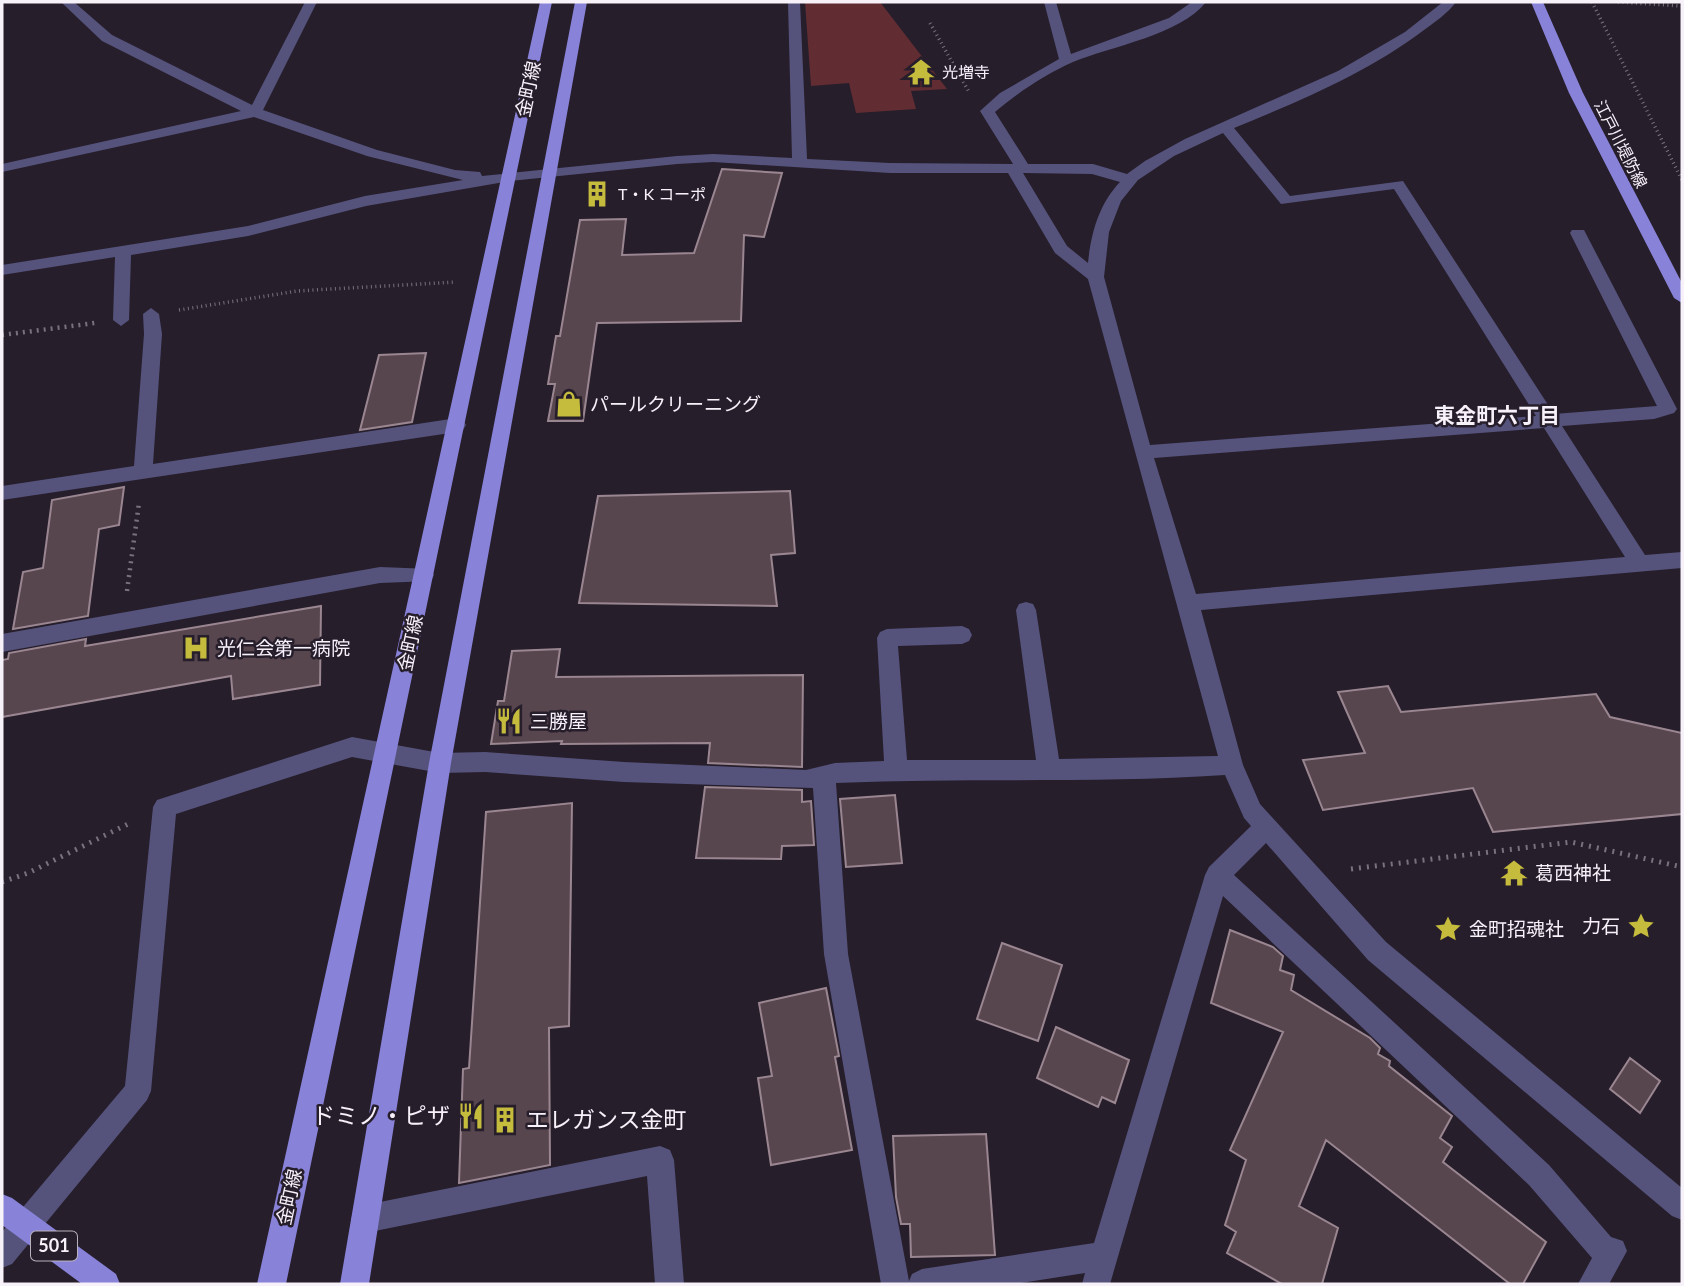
<svg xmlns="http://www.w3.org/2000/svg" width="1684" height="1286" viewBox="0 0 1684 1286" font-family="Lato,'Noto Sans JP',sans-serif">
  <style>
    .green { fill: #622d32 }
    .building { fill: #58464f; stroke: #9a8690; stroke-width: 2 }
    .lines { fill: none; stroke-linecap: round; stroke-linejoin: round }
    .path-far2 { stroke: #79717c; stroke-width: 3.5; stroke-dasharray: 1 3.5; stroke-linecap: butt }
    .path-far1 { stroke: #79717c; stroke-width: 4.5; stroke-dasharray: 2 5; stroke-linecap: butt }
    .path { stroke: #79717c; stroke-width: 5; stroke-dasharray: 2 6; stroke-linecap: butt }
    .minor { fill: #55537c; fill-rule: evenodd }
    .major { fill: #8882d8; fill-rule: evenodd }
    .labels { text-anchor: middle; stroke-width: 5; stroke-linejoin: round; paint-order: stroke }
    .far-poi-label { font-size: 16px; fill: #f7f1fa; stroke: #271e2b; text-anchor: start }
    .far-street-label { font-size: 16px; fill: #f7f1fa; stroke: #271e2b }
    .shield { fill: #271e2b; stroke: #b9b2bc; stroke-width: 2 }
    .shield-label { font-size: 18px; font-weight: bold; fill: #f7f1fa }
    .street-label { font-size: 19px; fill: #f7f1fa; stroke: #271e2b }
    .poi-label { font-size: 19px; fill: #f7f1fa; stroke: #271e2b; text-anchor: start }
    .neighbourhood-label { font-size: 21px; font-weight: bold; fill: #f7f1fa; stroke: #271e2b }
    .near-poi-label { font-size: 23px; fill: #f7f1fa; stroke: #271e2b; text-anchor: end }
  </style>
  <rect width="100%" height="100%" fill="#271e2b"/>
  <path class="green" d="M805,2H880L947,89L911,91L916,109L856,113L849,83L811,86Z"/>
  <path class="building" d="M722,169L782,173L764,237L744,235L741,321L597,323L583,421H548L555,384H548L556,336H560L580,220L626,219L622,255L694,253Z
    M426,353L412,422L360,430L379,355Z
    M124,487L119,525L99,529L88,616L13,629L23,572L43,568L52,500Z
    M790,491L795,553L771,555L777,606L579,603L598,496Z
    M321,606L320,685L233,699L231,676L2,717V660L8,659L9,653L86,639L85,646Z
    M560,649L556,677L803,675L802,767L708,763L710,743L561,744L562,741L491,744L498,701H504L512,651Z
    M1388,686L1401,712L1596,694L1610,717L1682,733V814L1493,832L1473,788L1323,810L1303,760L1365,753L1338,692Z
    M705,787L802,790V802L811,801L814,845L782,846L781,859L696,858Z
    M895,795L902,863L846,867L840,799Z
    M572,803L569,1026L549,1028L550,1165L459,1183L463,1069L469,1068L486,812Z
    M1230,930L1273,947L1283,956L1280,970L1294,975L1291,990L1370,1038L1380,1048L1378,1054L1390,1061L1389,1066L1452,1116L1440,1138L1452,1147L1443,1162L1546,1242L1523,1284H1510L1326,1140L1299,1206L1338,1228L1322,1284H1282L1227,1253L1236,1232L1225,1225L1246,1160L1230,1150L1283,1032L1211,1003Z
    M1002,943L1062,965L1038,1041L977,1019Z
    M826,988L839,1056L835,1057L852,1150L771,1165L758,1078L772,1076L759,1003Z
    M1056,1027L1129,1060L1115,1103L1102,1097L1098,1107L1037,1078Z
    M1630,1058L1660,1081L1640,1113L1610,1089Z
    M986,1134L995,1255L911,1257L910,1224H901L896,1197L893,1136Z"/>
  <g class="lines">
    <path class="path-far2" d="M1592,2L1682,180
      M1618,2L1682,6
      M930,23L969,92
      M179,310L297,291L456,282"/>
    <path class="path-far1" d="M2,335L95,323
      M127,591L139,503"/>
    <path class="path" d="M1351,869L1571,842L1682,867
      M2,882L28,873L128,824"/>
    <path class="minor" d="M61,2H74L112,35L252,105L305,2H317L263,110L377,150L455,170L480,172L482,176L677,156L713,154L792,158L788,2H800L807,159L890,163L1013,164L980,111L1000,93L1059,59L1044,2H1056L1071,54L1169,18L1192,2H1206C1180,35 1112,46 1073,62C1046,74 1017,93 995,112L1028,164H1093L1127,174L1145,161L1185,139L1338,71L1405,32L1443,2H1456C1448,13 1435,22 1424,30C1367,73 1300,101 1234,128L1290,196L1403,181L1554,414L1657,406L1570,233L1572,230H1584L1677,409L1674,413L1654,419L1562,426L1645,555L1682,552V568L1201,610L1243,765L1260,804L1386,942L1682,1188V1220L1672,1216L1368,960L1266,843L1234,875L1549,1165L1611,1237L1623,1241L1627,1251L1609,1284H1578L1592,1258L1529,1185L1223,896L1110,1284H1082L1085,1273L1015,1284H881L824,954L813,788L624,782L485,772L440,773L352,757L176,814L151,1091L147,1100L12,1264L2,1268V1232L125,1086L153,807L157,800L352,737L440,753L485,752L624,762L806,770L835,763L884,761L877,638L880,632L887,629L962,626L969,629L972,635L969,641L962,644L898,646L907,760H1036L1016,610L1019,604L1026,602L1033,604L1036,610L1059,759L1218,756L1088,279L1055,253L1008,173H890L713,162L677,164L510,181L366,206L248,236L131,255L129,320L121,326L113,320L115,257L2,275V265L248,226L365,196L463,180L367,156L254,117L2,172V164L241,111L102,41ZM1223,133L1281,204L1394,189L1536,416L1150,445L1104,277L1109,232L1121,201L1138,180L1174,156ZM1023,173L1092,174L1120,182C1099,204 1091,233 1088,263L1067,246ZM1544,428L1625,557L1196,594L1154,458ZM1225,775L1244,818L1251,826L1209,867L1205,875L1094,1243L922,1269L912,1274L909,1281L848,954L836,783C965,777 1096,784 1225,775Z
      M151,308L159,314L162,334L153,464L457,418L463,420L466,425L463,430L457,432L2,500V486L134,466L144,334L143,314Z
      M380,567L431,569L434,575L431,581L380,583L2,652V634Z
      M660,1146L670,1150L674,1160L684,1284H655L647,1176L365,1233L355,1229L351,1219L355,1209L365,1205Z"/>
    <path class="major" d="M540,2H552L286,1284H257Z
      M575,2H587L451,763L369,1284H340L429,763Z
      M1531,2H1543L1583,93L1682,283V303L1674,298L1569,93Z
      M2,1194L12,1198L116,1274L120,1284H82L2,1225Z"/>
  </g>
  <defs>
    <g id="temple-bare" transform="scale(2.1)"><path d="M0-6L5-2H3V0L6.5 2.5H4V6H1.5V3h-3V6H-4V2.5H-6.5L-3 0V-2H-5Z" fill="#c5bc3d" stroke="#271e2b" stroke-width="2.5" paint-order="stroke"/></g>
    <g id="building-bare" transform="scale(2.1)"><path d="M-4-6H4V6H1V3H-1V6H-4ZM-2.5-4.3h1.7v1.8h-1.7ZM.8-4.3h1.7v1.8H.8ZM-2.5-1h1.7V.8h-1.7ZM.8-1h1.7V.8H.8Z" fill="#c5bc3d" stroke="#271e2b" stroke-width="2.5" paint-order="stroke"/></g>
    <g id="shop-bare" transform="scale(2.1)"><path d="M-5-2.5h2.3a2.7 3.5 0 0 1 5.4 0H5L5.5 6h-11ZM-1.5-2.5h3a1.5 2.3 0 0 0-3 0Z" fill="#c5bc3d" stroke="#271e2b" stroke-width="2.5" paint-order="stroke"/></g>
    <g id="hospital-bare" transform="scale(2.1)"><path d="M-5-5h3v3.5h4V-5h3V5h-3V1.5h-4V5h-3Z" fill="#c5bc3d" stroke="#271e2b" stroke-width="2.5" paint-order="stroke"/></g>
    <g id="restaurant-bare" transform="scale(2.1)"><path d="M-5-6h1v4h1v-4h1v4h1v-4h1v5L-1.5 .5V6h-2V.5L-5-1ZM5-6V6H3V1.5H1.5Q1.5-4 5-6Z" fill="#c5bc3d" stroke="#271e2b" stroke-width="2.5" paint-order="stroke"/></g>
    <g id="sight-bare" transform="scale(2.1)"><path d="M0-6L1.8-2.2L6-1.7L2.9 1.2L3.7 5.4L0 3.3L-3.7 5.4L-2.9 1.2L-6-1.7L-1.8-2.2Z" fill="#c5bc3d" stroke="#271e2b" stroke-width="2.5" paint-order="stroke"/></g>
  </defs>
  <g fill-rule="evenodd">
    <use href="#temple-bare" x="921" y="72"/>
    <use href="#building-bare" x="597" y="194"/>
    <use href="#shop-bare" x="569" y="404"/>
    <use href="#hospital-bare" x="196" y="648"/>
    <use href="#restaurant-bare" x="509" y="721"/>
    <use href="#temple-bare" x="1514" y="873"/>
    <use href="#sight-bare" x="1641" y="926"/>
    <use href="#sight-bare" x="1448" y="929"/>
    <use href="#restaurant-bare" x="471" y="1116"/>
    <use href="#building-bare" x="505" y="1120"/>
  </g>
  <g class="labels">
    <g class="far-poi-label">
      <text x="942" y="78">光増寺</text>
      <text x="618" y="200">T・K コーポ</text>
    </g>
    <g class="far-street-label">
      <text transform="translate(1621 144) rotate(63)" y="6">江戸川堤防線</text>
    </g>
    <rect class="shield" x="31" y="1231.5" width="46" height="29" rx="5"/>
    <g class="shield-label">
      <text x="54" y="1252">501</text>
    </g>
    <g class="street-label">
      <text transform="translate(528 89) rotate(-78)" y="7">金町線</text>
      <text transform="translate(410 643) rotate(-78)" y="7">金町線</text>
      <text transform="translate(289 1197) rotate(-78)" y="7">金町線</text>
    </g>
    <g class="poi-label">
      <text x="590" y="411">パールクリーニング</text>
      <text x="217" y="655">光仁会第一病院</text>
      <text x="530" y="728">三勝屋</text>
      <text x="1535" y="880">葛西神社</text>
      <text x="1620" y="933" text-anchor="end">力石</text>
      <text x="1469" y="936">金町招魂社</text>
    </g>
    <g class="neighbourhood-label">
      <text x="1497" y="423">東金町六丁目</text>
    </g>
    <g class="near-poi-label">
      <text x="450" y="1124">ドミノ・ピザ</text>
      <text x="526" y="1128" text-anchor="start">エレガンス金町</text>
    </g>
  </g>
  <rect width="1684" height="1286" fill="none" stroke="#f7f1fa" stroke-width="7"/>
</svg>
